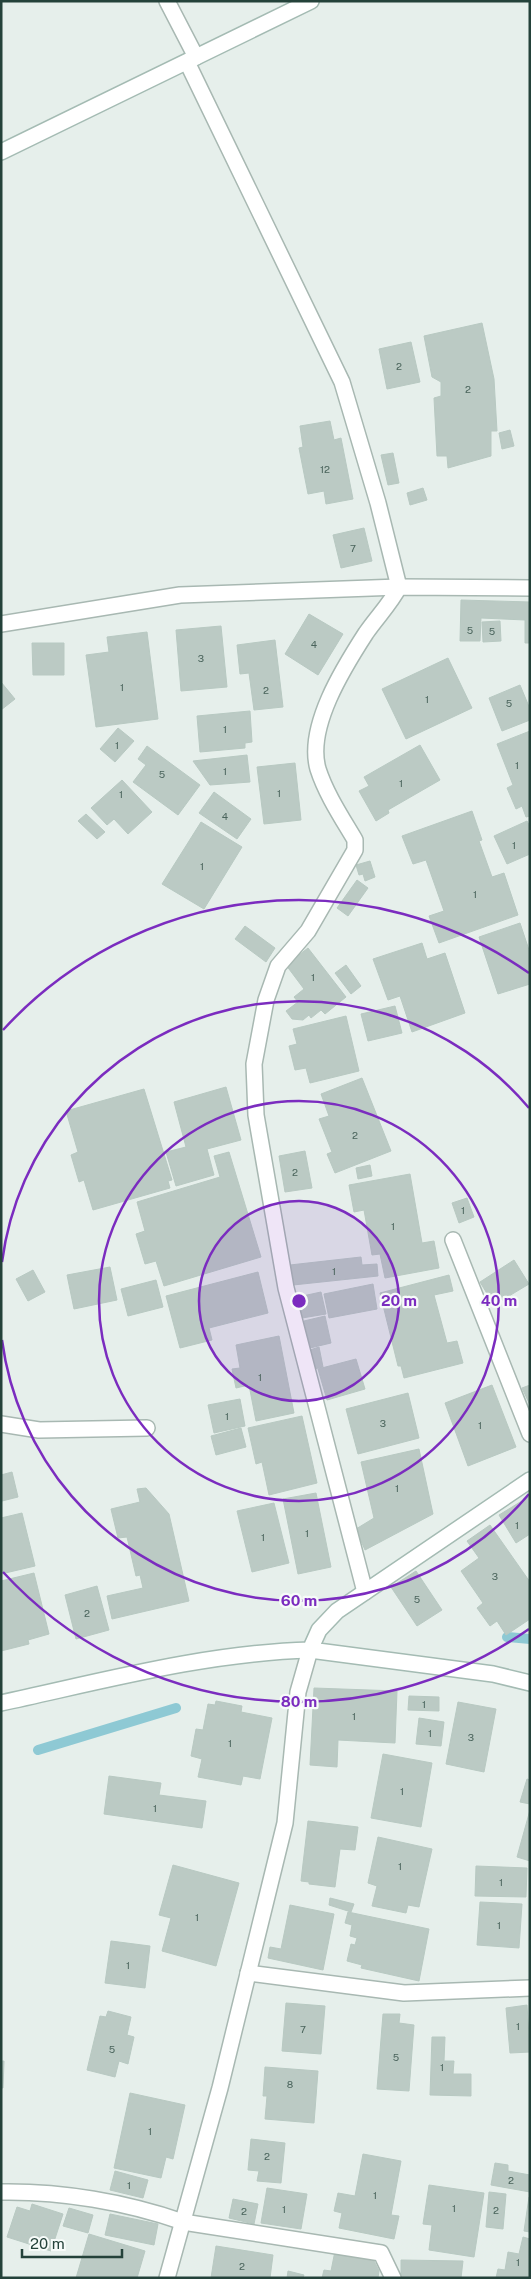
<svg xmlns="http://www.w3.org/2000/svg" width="531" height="2279" viewBox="0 0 531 2279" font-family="'Public Sans',sans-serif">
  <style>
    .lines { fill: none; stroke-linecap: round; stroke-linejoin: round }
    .stream { stroke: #8ec9d4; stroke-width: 10 }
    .building { fill: #bbcac4; stroke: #b8c9c2 }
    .lane-casing { stroke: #a8b8b2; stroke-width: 18 }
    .street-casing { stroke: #a8b8b2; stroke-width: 18 }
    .secondary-casing { stroke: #a4bbb3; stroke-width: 18 }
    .lane { stroke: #fff; stroke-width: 15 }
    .street { stroke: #fff; stroke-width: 15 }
    .secondary { stroke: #fff; stroke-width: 15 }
    .ring { fill: none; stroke: #7b2cbf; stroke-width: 2.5 }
    .labels { text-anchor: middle; stroke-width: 4.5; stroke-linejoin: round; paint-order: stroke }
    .number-label { font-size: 10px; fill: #4a645c }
    .centre { fill: #7b2cbf; stroke: #f7fbf9; stroke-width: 2.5 }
    .ring-label { font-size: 15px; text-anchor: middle; font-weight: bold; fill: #7b2cbf; stroke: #f7fbf9; stroke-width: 4.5; stroke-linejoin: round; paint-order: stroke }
  </style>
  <rect width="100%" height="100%" fill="#e6efeb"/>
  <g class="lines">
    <path class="stream" d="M507,1637L530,1639
      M38,1750L176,1708"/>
  </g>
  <path class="building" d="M482,323L494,379L497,431H491V456L448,468L447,456H437L434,398L441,396V382L432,377L424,336Z
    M411,342L420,382L387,389L379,349Z
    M330,421L334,440L341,438L353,499L326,504L324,491L308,494L299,448L303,447L300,426Z
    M510,430L514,446L502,449L499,433Z
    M393,453L399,483L388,485L381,455Z
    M423,488L427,500L410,505L407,493Z
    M364,528L372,561L341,568L333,535Z
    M461,600L530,602V643H525V620L481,618L480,641H460Z
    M309,614L343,634L318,675L285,654Z
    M500,621L501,641L483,642L482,622Z
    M221,626L227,687L181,691L176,630Z
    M147,632L158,719L96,727L86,655L109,652L107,637Z
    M275,640L283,707L254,710L249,673L240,674L237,645Z
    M32,643H64V675H33Z
    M448,658L472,708L406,739L382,689Z
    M1,682L15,699L1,710Z
    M520,685L530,709V720L502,731L489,698Z
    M250,711L252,742L245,743V748L200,752L197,716Z
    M118,728L134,741L115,762L100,749Z
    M530,731V816L526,817L522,806L516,809L507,788L513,785L497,744Z
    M420,745L440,780L388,810L389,813L376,821L359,791L369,786L364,777Z
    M147,746L200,785L178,815L133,782L146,765L138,759Z
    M247,755L250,782L210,785L193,761Z
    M295,763L301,820L264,824L257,767Z
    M122,780L152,812L128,834L114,819L107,825L91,808Z
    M214,792L251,819L237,839L199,813Z
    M472,811L482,840L479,841L492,877L504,873L518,915L439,943L429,916L444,911L426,860L413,864L402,836Z
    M86,814L105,832L97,839L78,821Z
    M527,821L530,827V854L507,864L494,836Z
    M201,822L242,847L204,909L162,884Z
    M370,861L375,877L365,881L363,874L359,875L356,865Z
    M357,880L368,888L348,916L337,908Z
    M520,923L530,953V984L498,994L479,937Z
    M245,926L275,948L266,962L235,939Z
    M422,943L427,959L445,953L465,1013L412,1032L400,996L388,1000L373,959Z
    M308,948L346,997L325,1014L321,1010L311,1018L309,1015L303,1020L292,1019L286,1011L298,1002L294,997L304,989L286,965Z
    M346,965L361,986L351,994L335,973Z
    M395,1006L402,1033L368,1041L361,1014Z
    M346,1016L359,1071L310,1083L306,1068L295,1070L289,1046L297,1044L293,1029Z
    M362,1078L391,1151L335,1173L327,1154L332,1152L319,1119L329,1116L321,1094Z
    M226,1087L241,1140L207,1149L214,1175L176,1186L166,1152L186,1147L174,1102Z
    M144,1089L172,1180L168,1181L170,1188L93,1210L84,1180L79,1182L71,1155L78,1152L66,1111Z
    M305,1151L312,1188L285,1192L279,1156Z
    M229,1152L261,1257L164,1286L156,1261L145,1264L136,1234L145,1231L137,1202L220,1177L214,1156Z
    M370,1165L372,1176L358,1179L356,1168Z
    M410,1174L422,1243L434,1241L439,1268L385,1278L380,1254L372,1255L364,1210L354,1212L349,1185Z
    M467,1198L474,1217L459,1223L452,1203Z
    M361,1257L362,1265L377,1264L378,1276L293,1285L290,1265Z
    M514,1260L529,1284L494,1305L480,1282Z
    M110,1267L117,1300L74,1309L67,1275Z
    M33,1270L45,1292L28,1301L16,1279Z
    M258,1272L268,1313L209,1328L212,1340L180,1348L166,1296Z
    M449,1275L453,1291L434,1295L447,1343L457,1341L463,1363L404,1378L401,1366H398L380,1293Z
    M156,1280L163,1307L128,1316L121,1289Z
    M373,1284L377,1309L329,1318L324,1294Z
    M321,1292L326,1314L302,1318L298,1297Z
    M325,1316L331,1343L310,1348L304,1321Z
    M279,1336L294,1413L256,1421L249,1385L236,1388L232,1369L240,1368L236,1345Z
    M319,1347L323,1367L314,1369L310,1350Z
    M356,1359L365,1389L327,1400L318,1369Z
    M492,1385L516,1447L468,1466L445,1403Z
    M530,1385V1405L522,1388Z
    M408,1393L419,1438L358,1454L346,1409Z
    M240,1399L245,1426L214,1433L208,1405Z
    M302,1416L317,1483L269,1495L262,1462L256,1464L248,1428Z
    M241,1428L246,1447L216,1455L211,1436Z
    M419,1449L433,1514L365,1550L356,1529L374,1518L361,1462Z
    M12,1472L18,1497L2,1501L1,1475Z
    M146,1488L169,1514L189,1601L112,1619L107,1596L143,1588L140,1575L136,1576L127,1537L118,1538L111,1509L140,1502L137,1489Z
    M316,1493L331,1567L298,1574L283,1499Z
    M530,1496V1534L516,1543L499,1515Z
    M274,1503L289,1563L252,1572L237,1511Z
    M22,1513L35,1566L1,1574V1518Z
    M490,1525L530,1582V1619L506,1635L497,1621L490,1626L477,1608L483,1603L461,1571L479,1558L467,1541Z
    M416,1571L442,1610L417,1626L391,1587Z
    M34,1573L49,1634L28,1640L29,1644L1,1651V1581Z
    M97,1586L109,1630L76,1639L65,1595Z
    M314,1688L397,1691L395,1743L338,1740L337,1767L310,1765Z
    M409,1696L439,1697V1711L408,1710Z
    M216,1701L242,1706L241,1712L272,1718L260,1779L243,1776L241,1785L198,1777L202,1759L191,1756L196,1729L203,1730L208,1704L215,1705Z
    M458,1702L496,1709L484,1772L446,1764Z
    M419,1718L444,1722L441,1746L416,1744Z
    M383,1754L432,1763L421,1827L371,1818Z
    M109,1776L161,1783L159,1795L206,1801L202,1828L104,1814Z
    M527,1779L530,1780V1804L520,1802Z
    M530,1810V1861L517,1857Z
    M308,1821L358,1827L355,1850L340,1849L335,1887L309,1884V1882L301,1881Z
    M378,1837L432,1849L419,1907L408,1905L406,1913L372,1906L377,1886L368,1883Z
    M173,1865L239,1883L216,1966L162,1951L171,1918L159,1915Z
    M476,1866L527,1868L526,1897L475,1896Z
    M330,1898L354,1904L351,1912L329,1905Z
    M480,1902L522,1904L519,1948L477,1945Z
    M290,1905L334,1914L323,1970L268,1958L270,1947L281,1949Z
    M348,1912L429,1929L419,1981L361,1968L362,1965L347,1961L351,1944L355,1945L357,1938L350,1936L352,1925L345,1923Z
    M111,1941L150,1946L145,1988L105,1983Z
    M286,2003L325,2006L321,2054L282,2051Z
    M527,2005L530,2052L510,2053L506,2008Z
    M108,2011L131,2017L127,2035L134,2037L128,2064L119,2061L115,2077L87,2070L100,2016L106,2017Z
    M383,2014H400L399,2023L414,2025L409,2091L377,2089Z
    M432,2037H445L444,2061H454L453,2074H471V2096L430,2095Z
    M1,2061H4L3,2088H1Z
    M265,2067L318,2071L314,2123L265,2119L267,2096H263Z
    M130,2093L185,2105L173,2159L166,2157L161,2178L114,2168Z
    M251,2139L285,2143L281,2183L257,2181L259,2171L248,2170Z
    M363,2154L401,2161L391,2215L399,2216L394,2239L339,2228L342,2213L334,2211L338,2193L355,2196Z
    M495,2163L508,2165V2171L530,2175V2192L491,2185Z
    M115,2171L148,2180L143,2198L110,2190Z
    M429,2185L484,2193L474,2257L429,2250L432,2225L423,2224Z
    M267,2188L307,2194L301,2229L261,2223Z
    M489,2192L506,2194L503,2229L486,2227Z
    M529,2197H530V2232L524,2231Z
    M233,2199L258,2204L254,2224L229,2218Z
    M32,2204L63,2214L51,2251L7,2237L17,2207L30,2211Z
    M69,2208L93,2215L88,2233L63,2226Z
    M110,2214L158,2224L154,2245L105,2235Z
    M89,2234L145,2251L137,2278H76Z
    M523,2237L530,2239V2278H496L498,2269L505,2270L508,2252L519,2254Z
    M216,2246L273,2255L270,2278H211Z
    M335,2251L373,2259L379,2271L378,2278H322L324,2270L331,2271Z
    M401,2260L463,2261L461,2278H401Z
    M288,2271L304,2275L303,2278H287Z"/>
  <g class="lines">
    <g class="lane-casing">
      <path id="lane" d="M187,62L342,382L378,503L399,587C391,603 377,617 366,633C344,667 306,727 318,769C326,794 342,818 355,840V850L308,931L278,966L266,1000L254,1064L256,1115L286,1288L365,1592
        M453,1240L530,1434
        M1,1424L39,1430L147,1428
        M248,1973L404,1993L530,1988
        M1,2192C61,2191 126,2202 183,2222L381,2253L393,2278"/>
    </g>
    <g class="street-casing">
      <path id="street" d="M167,1L196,57
        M1,624L180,595L399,587L530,588
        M167,2278L220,2088L285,1823L298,1692L310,1650"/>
    </g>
    <g class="secondary-casing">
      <path id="secondary" d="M1,152L311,1
        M310,1650L493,1674L530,1683
        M1,1703C103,1681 205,1653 310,1650L319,1630L337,1611L530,1480"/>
    </g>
    <use href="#lane" class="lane"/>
    <use href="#street" class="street"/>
    <use href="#secondary" class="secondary"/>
  </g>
  <circle cx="299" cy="1301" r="100" fill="#7b2cbf" fill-opacity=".12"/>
  <g class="ring">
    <circle cx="299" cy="1301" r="100"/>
    <circle cx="299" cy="1301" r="200"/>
    <path d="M529 1494A300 300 0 0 1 2 1340M2 1262A300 300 0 0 1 529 1108"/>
    <path d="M529 1629A401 401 0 0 1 3 1572M3 1030A401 401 0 0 1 529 973"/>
  </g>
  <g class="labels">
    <g class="number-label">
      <text x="399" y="370">2</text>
      <text x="468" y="393">2</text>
      <text x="325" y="473">12</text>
      <text x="353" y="552">7</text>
      <text x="470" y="634">5</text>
      <text x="492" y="635">5</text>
      <text x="314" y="648">4</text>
      <text x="201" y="662">3</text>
      <text x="122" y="691">1</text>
      <text x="266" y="694">2</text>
      <text x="427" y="703">1</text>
      <text x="509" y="707">5</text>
      <text x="225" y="733">1</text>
      <text x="117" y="749">1</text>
      <text x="517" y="769">1</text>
      <text x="225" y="775">1</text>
      <text x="162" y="778">5</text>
      <text x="401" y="787">1</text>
      <text x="279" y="797">1</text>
      <text x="121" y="798">1</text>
      <text x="225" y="820">4</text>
      <text x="514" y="849">1</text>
      <text x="202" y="870">1</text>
      <text x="475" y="898">1</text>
      <text x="313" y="981">1</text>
      <text x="355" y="1139">2</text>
      <text x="295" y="1176">2</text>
      <text x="463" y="1214">1</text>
      <text x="393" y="1230">1</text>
      <text x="334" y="1275">1</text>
      <text x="260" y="1381">1</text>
      <text x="227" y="1420">1</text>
      <text x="383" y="1427">3</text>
      <text x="480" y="1429">1</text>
      <text x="397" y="1492">1</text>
      <text x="517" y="1529">1</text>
      <text x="307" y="1537">1</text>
      <text x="263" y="1541">1</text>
      <text x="495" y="1580">3</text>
      <text x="417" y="1603">5</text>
      <text x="87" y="1617">2</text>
      <text x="424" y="1708">1</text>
      <text x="354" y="1720">1</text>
      <text x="430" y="1737">1</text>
      <text x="471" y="1741">3</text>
      <text x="230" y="1747">1</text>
      <text x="402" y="1795">1</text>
      <text x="155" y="1812">1</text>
      <text x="400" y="1870">1</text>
      <text x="501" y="1886">1</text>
      <text x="197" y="1921">1</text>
      <text x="499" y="1929">1</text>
      <text x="128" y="1969">1</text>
      <text x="518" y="2030">1</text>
      <text x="303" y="2033">7</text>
      <text x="112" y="2053">5</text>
      <text x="396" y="2061">5</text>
      <text x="442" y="2071">1</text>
      <text x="290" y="2088">8</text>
      <text x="150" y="2135">1</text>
      <text x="267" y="2160">2</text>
      <text x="511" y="2184">2</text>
      <text x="129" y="2189">1</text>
      <text x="375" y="2199">1</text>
      <text x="454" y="2212">1</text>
      <text x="284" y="2213">1</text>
      <text x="496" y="2214">2</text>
      <text x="244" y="2215">2</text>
      <text x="518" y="2266">1</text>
      <text x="242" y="2270">2</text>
    </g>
  </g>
  <circle cx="299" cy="1301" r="8" class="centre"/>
  <g class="ring-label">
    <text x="399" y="1306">20 m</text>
    <text x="499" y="1306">40 m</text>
    <text x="299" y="1606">60 m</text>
    <text x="299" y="1707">80 m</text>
  </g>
  <rect width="531" height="2279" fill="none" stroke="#24423a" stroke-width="5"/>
  <path d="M22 2249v8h100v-8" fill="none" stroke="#24423a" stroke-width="2.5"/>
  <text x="30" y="2249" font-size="15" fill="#24423a" stroke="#f7fbf9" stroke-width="4" paint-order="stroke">20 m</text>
</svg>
